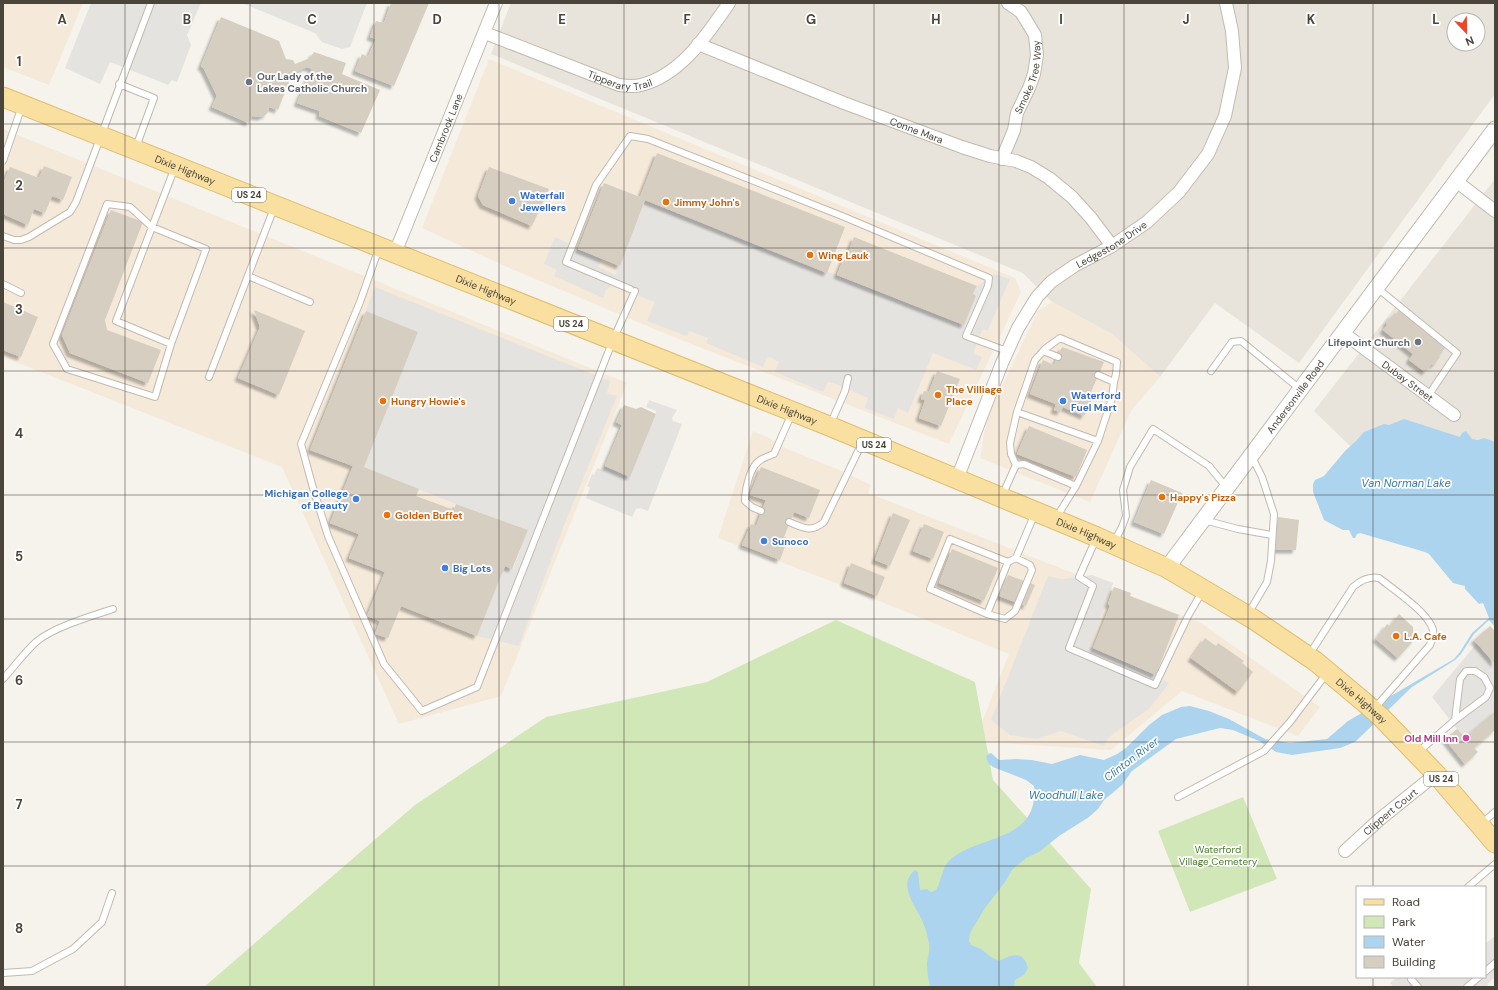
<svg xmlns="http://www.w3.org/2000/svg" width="1498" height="990" viewBox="0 0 1498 990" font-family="'DM Sans',sans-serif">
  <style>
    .residential { fill: #e9e4db; fill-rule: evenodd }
    .commercial { fill: #f5e9da }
    .green { fill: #d2e7b8 }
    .parking { fill: #e5e3e0 }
    .water { fill: #add4ee }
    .building { fill: #d7cec2; filter: url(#shadow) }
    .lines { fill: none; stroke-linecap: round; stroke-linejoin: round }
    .service-casing { stroke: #c1baaf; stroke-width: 8 }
    .minor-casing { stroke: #c1baaf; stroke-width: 14 }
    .tertiary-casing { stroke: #c1baaf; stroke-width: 17 }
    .primary-casing { stroke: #dfbd71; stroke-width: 21 }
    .service { stroke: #fff; stroke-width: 6 }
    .minor { stroke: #fff; stroke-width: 12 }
    .tertiary { stroke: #fff; stroke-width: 15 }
    .primary { stroke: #f9e0a1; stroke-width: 19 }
    .grid { fill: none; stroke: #4a443a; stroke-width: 1; stroke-opacity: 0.55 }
    .worship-dot { fill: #6b7280; stroke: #fff; stroke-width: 1.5 }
    .shop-dot { fill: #3f7fe0; stroke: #fff; stroke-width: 1.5 }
    .food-dot { fill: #e8710a; stroke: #fff; stroke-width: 1.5 }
    .hotel-dot { fill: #d1479c; stroke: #fff; stroke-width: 1.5 }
    .labels { text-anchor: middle; stroke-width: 3.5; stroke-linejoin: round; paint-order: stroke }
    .shield { fill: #fff; stroke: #807c75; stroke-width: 1 }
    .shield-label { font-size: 9px; font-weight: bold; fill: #4a443a }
    .street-label { font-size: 10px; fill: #4a443a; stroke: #fff }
    .worship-label { font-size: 10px; font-weight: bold; fill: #5b616d; stroke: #fff; text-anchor: start }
    .shop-label { font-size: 10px; font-weight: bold; fill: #366cbe; stroke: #fff; text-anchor: start }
    .food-label { font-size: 10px; font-weight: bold; fill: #c56008; stroke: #fff; text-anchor: start }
    .hotel-label { font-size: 10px; font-weight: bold; fill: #b23c85; stroke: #fff; text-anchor: end }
    .park-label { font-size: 10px; fill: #4c7a2f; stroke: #fff }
    .water-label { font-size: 11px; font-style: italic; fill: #357aaa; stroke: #fff }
    .grid-label { font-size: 13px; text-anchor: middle; font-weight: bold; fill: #4a443a; stroke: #fff; stroke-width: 3.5; stroke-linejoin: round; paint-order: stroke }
  </style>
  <defs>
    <filter id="shadow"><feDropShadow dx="-3.5" dy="3.5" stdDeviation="1" flood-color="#0004"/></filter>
  </defs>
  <rect width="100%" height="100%" fill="#f5f3ec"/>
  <path class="residential" d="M511,3H1494L1495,94L1299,363L1215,303L1160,377L1112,334L1052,302L1023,273L491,54ZM1454,20H1478V44H1454Z
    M1495,179V544L1380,475L1314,411Z"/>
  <path class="commercial" d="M3,3H83L49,85L3,67Z
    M489,59L1015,278L1021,292L949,444L671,336L514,270L422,228Z
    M3,129L627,383L501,696L399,724L282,467L3,357Z
    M1052,302L1112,334L1160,377L1131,411L1090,502L980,458L987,417L1038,311Z
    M753,431L767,437L787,449L837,469L871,485L868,493L1201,623L1320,707L1298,736L1182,691L1111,750L986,742L982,722L1009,654L833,582L718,538Z"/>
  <path class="green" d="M836,620L975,682L993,780L1091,889L1079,963L1097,987H204L415,805L546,717L707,682Z
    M1243,797L1277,879L1190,912L1158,831Z"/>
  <path class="parking" d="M91,3H201L187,35L191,45L177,82L172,80L168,85L110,62L100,84L65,68Z
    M242,3H367L350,47L342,49L322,42L315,33Z
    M645,200L964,325L976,296L973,293L977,286L995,274L1010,279L988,330H982L974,351L975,354L982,357L976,370L933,353L908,413L898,408L894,419L865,408L868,398L836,384L828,382L823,392L775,372L779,362L770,357L767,358L763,367L706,343L708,338L689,331L687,336L647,321L655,302L612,286L606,290L603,298L554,276L557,270L544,264L555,237L602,259L598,267L616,275Z
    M375,287L610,381L607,393L617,396L563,528L519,646L477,636L505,566L513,569L528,530L456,504L364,467L418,332L366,311Z
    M649,400L677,410L672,418L673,421L682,424L648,511L640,508L636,509L632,517L586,498L590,488L587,486L592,474L594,475L597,468L603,470L605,466L630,476L656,414V411L646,407Z
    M1092,575L1113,583L1090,647L1156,675L1169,683L1150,708L1109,737L1104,746L1061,731L1037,739L1010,735L991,720L1048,576L1062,579Z
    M1477,643L1495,664V711L1465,737L1457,729L1432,697Z
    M1495,936V977L1487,984L1490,987H1393L1390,983L1397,977H1443L1444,978L1446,977H1485V944Z"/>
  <path class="water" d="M1404,419L1460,437L1462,433L1466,431L1472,439L1478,440L1484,438L1495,442V627L1489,620L1474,634L1461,654L1455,660L1412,687L1355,742L1340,748L1292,755L1276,752L1259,741L1233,730L1220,728L1176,739L1132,771L1122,785L1104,800L1098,809L1089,817L1059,836L1039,852L1026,858L1012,870L1005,882L985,908L970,933L969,941L971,945L981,949L991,957L999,961C1013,955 1022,949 1028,968L1024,975L1015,980L1014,987H930C928,979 927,971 927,963C928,956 930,950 929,944C928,937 925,927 922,920C915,906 897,884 915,870L918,872L920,890L927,889L931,892L936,890C942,880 942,865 952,858C983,834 1039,841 1034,786L1026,780L993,767L989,764L986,757L988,754L991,753L999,760L1016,759L1032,760L1052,764L1080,755L1104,760L1117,754L1126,748L1149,725L1162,715L1181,707L1190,706L1209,711L1229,719L1265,739L1290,743L1327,739L1348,721L1454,659L1460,652L1472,633L1489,618L1483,603L1479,604L1465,589V586L1453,583L1429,554L1425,552L1360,533L1357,534L1355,538H1353L1349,530H1343L1324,520L1313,492V484L1315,480L1324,476L1345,451L1356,441L1364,432L1384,424L1389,425Z"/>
  <path class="building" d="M391,3H429L394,86L355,71L362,54L368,57L376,39L370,37L376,21L384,23Z
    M221,17L279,41L286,59L293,60L295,64L310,58L314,52L346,63L342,74L380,90L361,133L319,116L320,111L297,103L312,69L307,67L292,74L278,110L269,107L267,114L261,117L252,116L249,123L212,107L217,96L204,69L201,66Z
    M657,153L845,227L827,273L645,200L620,266L578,249L604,183L640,197Z
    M44,166L72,177L63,200L52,196L45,213L34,209L28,225L3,214V184L10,167L39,178Z
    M489,167L549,189L532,226L483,205L478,196Z
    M111,210L143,222L105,320L107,330L161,350L148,383L70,353L62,335Z
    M854,237L977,286L973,293L976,296L964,325L837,275L846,252L848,253Z
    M3,302L38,317L21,357L3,350Z
    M254,310L305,331L279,395L238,378L260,327Z
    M1399,310L1445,348L1439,356L1440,357L1434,365L1432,364L1425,372L1409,360L1413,354L1383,330L1387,325L1386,323L1393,315L1396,314Z
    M366,311L418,332L364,467L419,489L416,496L454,510L456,504L528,530L512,569L505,566L477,636L401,606L388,638L375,634L380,621L367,616L385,572L349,558L359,534L330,523L353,466L310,450Z
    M1062,347L1104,362L1091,392L1095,393L1084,416L1063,407L1060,412L1054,410L1056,404L1030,394L1043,360L1054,365Z
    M937,371L960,379L941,426L919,418L925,400L921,399L924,391L929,392Z
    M624,405L636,409L641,407L656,414L630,477L605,466L622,425L616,422Z
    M1029,426L1087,450L1076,477L1017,454Z
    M761,467L820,490L809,518L794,512L784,537L788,538L780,560L742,545L751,524L756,526L766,500L750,495Z
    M1151,480L1182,493L1164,534L1134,522Z
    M893,513L910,520L890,566L875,560Z
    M1278,517L1299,520L1296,550H1275Z
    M924,524L944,532L933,559L913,551Z
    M952,549L998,568L984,601L939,583Z
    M851,563L885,577L877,596L844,583Z
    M1008,575L1035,585L1026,606L999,596Z
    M1114,587L1131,593L1130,596L1179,615L1156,675L1093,648L1110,606L1108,604Z
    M1399,614L1413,627L1414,640L1398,658L1376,639L1387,624L1390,626Z
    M1490,626L1495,631V664L1474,640Z
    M1205,638L1216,646L1218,643L1244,661L1242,663L1253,672L1238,692L1191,658Z
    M1495,711V730L1474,748L1478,752L1465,764L1445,739L1457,729L1465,737Z"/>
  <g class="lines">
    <g class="service-casing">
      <path id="service" d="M119,84L154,98L136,147
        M3,161L22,106
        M3,236L14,240H21L29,237L70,212L76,202L151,3
        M379,248L360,302L301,444L313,488L328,536L384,664L422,711L477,687L613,340L635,291
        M248,276L310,302
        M3,284L21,293
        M1376,287L1457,353L1428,396
        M630,289L566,262L596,185L630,136L648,139L842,216L989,278L988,286L966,336L1007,351
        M171,344L155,397L67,369L53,344L107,204L130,207L152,227L206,249L171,344L116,321L175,167
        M1043,351L1058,357
        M1211,371L1232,342L1241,341L1300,389
        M1098,375L1114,382
        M209,377L274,208
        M1017,412L1098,441
        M830,425L845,391L848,378
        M1016,465L1024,464L1076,486
        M1002,496L1016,465L1011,454L1010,443L1017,412L1035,360L1045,349L1060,338L1117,362L1116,374L1114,382L1112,398L1098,441L1076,486L1056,518
        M761,511L752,507L745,501C745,491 749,473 755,465C759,459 768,456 774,454L792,413
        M1204,520L1238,529L1272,535
        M789,522C804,528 811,533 824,522L862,443
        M1096,539L1079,577L1093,586L1069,648L1155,685L1188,616L1202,592
        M1114,542L1122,527L1126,516L1123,490L1130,467L1153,429L1209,466L1227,488
        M1008,562L950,539L930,589L987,614L1008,562L1016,558L1035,513
        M987,614L1005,619L1015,611L1032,570L1030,565L1016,558
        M1248,614L1267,582L1271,561L1274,514L1262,477L1252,457
        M1309,655L1353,587C1360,581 1368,576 1379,578C1393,589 1429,613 1433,630C1434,635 1432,640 1430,645L1374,709
        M3,679C14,667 24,653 36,642C52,628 91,616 113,609
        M1417,753L1455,720L1486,697L1490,688L1484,677L1475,671H1466L1460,679L1455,720
        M1178,797L1264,751L1290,722L1327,673
        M1482,823L1495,812
        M1468,887L1495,864
        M1485,972L1495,963
        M3,973L32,971L73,949L102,922L112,893
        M1411,979L1418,987
        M1467,987L1479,977"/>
    </g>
    <g class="minor-casing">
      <g id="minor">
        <path id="s1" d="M485,33L619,85C626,86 634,87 641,85C681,75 707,35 729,3"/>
        <path id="s2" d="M698,44L844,103L962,147L990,156L1016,161L1031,167L1049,178L1072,197L1091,218L1112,246"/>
        <path id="s3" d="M1002,159L1014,130L1017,113L1029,88L1034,74L1037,55L1035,35L1021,12L1008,3"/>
        <path d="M1456,181L1495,211"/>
        <path id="s4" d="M395,253L496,3"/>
        <path id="s5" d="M1342,332L1454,415"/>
        <path id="s6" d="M957,479L1002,363L1018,328L1037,297L1051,282L1074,266L1112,246L1147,222L1179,192L1208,154L1225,116L1235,68L1232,31L1226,3"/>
        <path id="s7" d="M1345,851L1380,819L1436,774"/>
      </g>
    </g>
    <g class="tertiary-casing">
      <g id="tertiary">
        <path id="s8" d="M1167,568L1495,129"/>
      </g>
    </g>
    <g class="primary-casing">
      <g id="primary">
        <path id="s9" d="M3,97L829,426L1097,537L1167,568L1253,619L1315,661L1364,702L1382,718L1436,774L1495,843"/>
      </g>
    </g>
    <use href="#service" class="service"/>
    <use href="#minor" class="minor"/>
    <use href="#tertiary" class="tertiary"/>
    <use href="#primary" class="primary"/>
  </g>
  <path class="grid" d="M125,3V987M250,3V987M374,3V987M499,3V987M624,3V987M749,3V987M874,3V987M999,3V987M1124,3V987M1248,3V987M1373,3V887M3,124H1495M3,248H1495M3,371H1495M3,495H1495M3,619H1495M3,742H1495M3,866H1495M1373,977V987"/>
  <g class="worship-dot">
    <circle cx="249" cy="82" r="4"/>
    <circle cx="1418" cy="342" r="4"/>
  </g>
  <g class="shop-dot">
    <circle cx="512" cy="201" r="4"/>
    <circle cx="1063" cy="401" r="4"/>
    <circle cx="356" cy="499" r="4"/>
    <circle cx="764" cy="541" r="4"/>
    <circle cx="445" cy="568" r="4"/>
  </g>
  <g class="food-dot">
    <circle cx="666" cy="202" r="4"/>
    <circle cx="810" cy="255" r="4"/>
    <circle cx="938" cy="395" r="4"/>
    <circle cx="383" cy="401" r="4"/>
    <circle cx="1162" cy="497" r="4"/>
    <circle cx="387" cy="515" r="4"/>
    <circle cx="1396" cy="636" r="4"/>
  </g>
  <circle class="hotel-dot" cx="1466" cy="738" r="4"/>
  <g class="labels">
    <g class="shield">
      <rect x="232" y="188" width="34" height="14" rx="3"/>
      <rect x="554" y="317" width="34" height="14" rx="3"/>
      <rect x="857" y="438" width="34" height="14" rx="3"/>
      <rect x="1424" y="772" width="34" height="14" rx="3"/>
    </g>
    <g class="shield-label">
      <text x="249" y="198">US 24</text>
      <text x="571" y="327">US 24</text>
      <text x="874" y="448">US 24</text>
      <text x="1441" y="782">US 24</text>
    </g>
    <g class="street-label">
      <text dy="4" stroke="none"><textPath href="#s1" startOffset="144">Tipperary Trail</textPath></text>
      <text dy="4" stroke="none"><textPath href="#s3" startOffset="87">Smoke Tree Way</textPath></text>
      <text dy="4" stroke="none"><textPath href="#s4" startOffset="135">Cambrook Lane</textPath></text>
      <text dy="4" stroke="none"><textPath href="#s2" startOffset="235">Conne Mara</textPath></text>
      <text dy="4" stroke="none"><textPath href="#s9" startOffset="196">Dixie Highway</textPath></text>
      <text dy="4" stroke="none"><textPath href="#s6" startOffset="291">Ledgestone Drive</textPath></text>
      <text dy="4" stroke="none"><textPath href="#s9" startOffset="520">Dixie Highway</textPath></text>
      <text dy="4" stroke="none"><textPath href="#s5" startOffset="82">Dubay Street</textPath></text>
      <text dy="4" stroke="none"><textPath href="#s8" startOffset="214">Andersonville Road</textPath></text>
      <text dy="4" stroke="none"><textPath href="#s9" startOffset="844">Dixie Highway</textPath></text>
      <text dy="4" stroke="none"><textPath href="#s9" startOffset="1168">Dixie Highway</textPath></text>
      <text dy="4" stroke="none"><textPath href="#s9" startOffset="1492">Dixie Highway</textPath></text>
      <text dy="4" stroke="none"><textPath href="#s7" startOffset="60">Clippert Court</textPath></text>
    </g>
    <g class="worship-label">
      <text x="257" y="80">Our Lady of the<tspan x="257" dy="12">Lakes Catholic Church</tspan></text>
      <text x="1410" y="346" text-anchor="end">Lifepoint Church</text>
    </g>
    <g class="shop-label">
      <text x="520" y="199">Waterfall<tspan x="520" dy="12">Jewellers</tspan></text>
      <text x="1071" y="399">Waterford<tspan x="1071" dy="12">Fuel Mart</tspan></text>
      <text x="348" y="497" text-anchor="end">Michigan College<tspan x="348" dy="12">of Beauty</tspan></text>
      <text x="772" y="545">Sunoco</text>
      <text x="453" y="572">Big Lots</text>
    </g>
    <g class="food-label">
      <text x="674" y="206">Jimmy John's</text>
      <text x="818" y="259">Wing Lauk</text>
      <text x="946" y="393">The Villiage<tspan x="946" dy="12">Place</tspan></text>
      <text x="391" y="405">Hungry Howie's</text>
      <text x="1170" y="501">Happy's Pizza</text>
      <text x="395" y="519">Golden Buffet</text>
      <text x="1404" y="640">L.A. Cafe</text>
    </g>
    <g class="hotel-label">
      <text x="1458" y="742">Old Mill Inn</text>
    </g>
    <g class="park-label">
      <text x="1218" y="853">Waterford<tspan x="1218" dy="12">Village Cemetery</tspan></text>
    </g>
    <g class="water-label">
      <text x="1406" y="487">Van Norman Lake</text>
      <text transform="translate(1131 759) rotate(-37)" y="4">Clinton River</text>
      <text x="1066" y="799">Woodhull Lake</text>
    </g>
  </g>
  <g class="grid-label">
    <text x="62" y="24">A</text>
    <text x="187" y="24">B</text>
    <text x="312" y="24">C</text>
    <text x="437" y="24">D</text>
    <text x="562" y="24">E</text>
    <text x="687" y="24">F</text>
    <text x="811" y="24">G</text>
    <text x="936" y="24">H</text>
    <text x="1061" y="24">I</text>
    <text x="1186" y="24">J</text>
    <text x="1311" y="24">K</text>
    <text x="1436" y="24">L</text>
    <text x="19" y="66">1</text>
    <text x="19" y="190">2</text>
    <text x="19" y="314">3</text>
    <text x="19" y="438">4</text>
    <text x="19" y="561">5</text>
    <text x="19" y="685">6</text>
    <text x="19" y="809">7</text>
    <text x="19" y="933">8</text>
  </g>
  <rect width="1498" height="990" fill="none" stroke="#4a443a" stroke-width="8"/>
  <rect x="1356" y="886" width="130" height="92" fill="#ffffff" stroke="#b7b4b0"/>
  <rect x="1364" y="899" width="20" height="6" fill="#f9e0a1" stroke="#b7b4b0"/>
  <text x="1392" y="906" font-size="12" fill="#4a443a">Road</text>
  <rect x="1364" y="916" width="20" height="12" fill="#d2e7b8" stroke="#b7b4b0"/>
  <text x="1392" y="926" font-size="12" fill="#4a443a">Park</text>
  <rect x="1364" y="936" width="20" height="12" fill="#add4ee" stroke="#b7b4b0"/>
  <text x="1392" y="946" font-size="12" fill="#4a443a">Water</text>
  <rect x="1364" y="956" width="20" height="12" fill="#d7cec2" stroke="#b7b4b0"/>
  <text x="1392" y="966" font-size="12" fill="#4a443a">Building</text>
  <g transform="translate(1466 32) rotate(158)"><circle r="19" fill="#ffffff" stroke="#b7b4b0"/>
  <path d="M0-3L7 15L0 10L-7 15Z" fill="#ef462a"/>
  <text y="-6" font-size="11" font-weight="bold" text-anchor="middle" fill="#4a443a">N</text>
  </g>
</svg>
